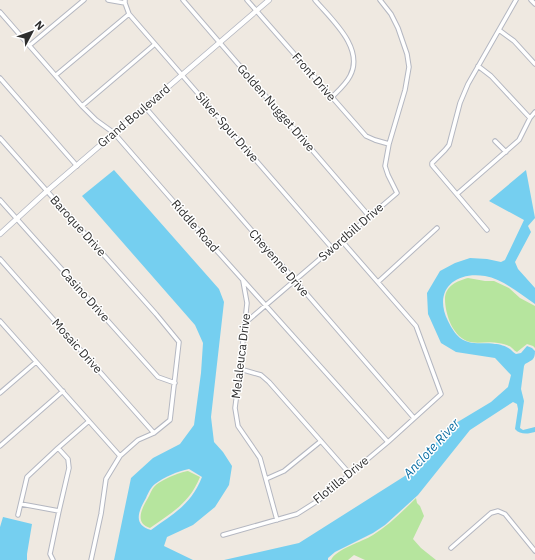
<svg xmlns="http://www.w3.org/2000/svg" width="535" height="560" viewBox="0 0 535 560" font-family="'IBM Plex Sans',sans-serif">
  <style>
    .green { fill: #b6e59e }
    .water { fill: #75cff0; fill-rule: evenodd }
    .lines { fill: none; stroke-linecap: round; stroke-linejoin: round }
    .minor-casing { stroke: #b4b7c1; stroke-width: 5.5 }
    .tertiary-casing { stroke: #b4b7c1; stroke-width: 6 }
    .minor { stroke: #fff; stroke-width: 3.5 }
    .tertiary { stroke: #fff; stroke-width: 4.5 }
    .labels { text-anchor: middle; stroke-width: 3; stroke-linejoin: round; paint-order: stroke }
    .street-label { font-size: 12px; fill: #2e2e2e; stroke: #fff }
    .water-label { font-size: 13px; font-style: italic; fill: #0d6fa3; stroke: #fff }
  </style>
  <rect width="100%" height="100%" fill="#efe9e1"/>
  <path class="green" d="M468,278L485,281H494L509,288L520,298L535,306V348L533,346L527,344L517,352C515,351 514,350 512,348C509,345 503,344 498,343C489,341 479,344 470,342C453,338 445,314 445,299C445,286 457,281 468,278Z
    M188,471L200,477C189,504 172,512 150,528C134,523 142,508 148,498C150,494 152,489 154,487C160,480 180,472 188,471Z
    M416,498L417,503L420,506L424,516L413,539L421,548L436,560H365L354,555L348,560H331C336,549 362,542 373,535C389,525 403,511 416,498Z"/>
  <path class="water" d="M114,170L219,289L224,302L211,417L214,442L223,452L232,466L229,485L215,507L193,525L167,537L164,546L193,560H114L131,478L153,458L180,444L194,425L201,373L203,343L195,325L82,196ZM189,469L202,477C191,505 174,513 151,530C132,525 139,510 146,498C148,493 151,487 155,484C164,477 178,471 189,469Z
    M526,170L535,218L528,226L531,232L515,262L518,269L535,288V304C520,294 503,279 485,276C454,271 433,291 448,321C451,327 455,334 460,338C471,346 483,342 495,344C499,344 506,346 510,349C512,351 513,352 516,354L521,353L527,346L532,348L535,351C535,360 532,360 525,364L524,366L521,389L524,401L520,428L523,430L535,427V432C528,434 520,435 515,429L518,409L517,404L513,402L470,430L418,495L385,525L373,533L335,552L328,558V560H224L299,543L408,474L451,426L491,402L508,387L511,375L495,358L456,352L441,343L428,314L427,293L440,271L455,263L470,258L487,259L501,262L505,260L524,220L489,201Z
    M3,517L32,524L27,554V560H0V527Z"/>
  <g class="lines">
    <g class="minor-casing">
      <path id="minor" d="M108,0L125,3
        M125,0V3L129,14L332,248
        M183,0L369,216
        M247,0L366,136L375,140L389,144
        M315,0C331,19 365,48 350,76C346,84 338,91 332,97
        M531,0L535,4
        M0,12L82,106L96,120L114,133L200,232L388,442
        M499,30L514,41L535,64
        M30,45L84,0
        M478,66L491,76L530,118
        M56,75L129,14
        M0,78L77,166
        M82,106L155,44
        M145,107L414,418
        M0,138L156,314L179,342L170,420L154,433L138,440L120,456L106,479L101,514L91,560
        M495,141L506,152
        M457,194L519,140L530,118L535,112
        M0,200L158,377L175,383
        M487,230L432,165V163L445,150L449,145L460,103L468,84L516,0
        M0,259L154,433
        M243,281L247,303L240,369L235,408L238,426L260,458L277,520
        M378,282L437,228
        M0,321L120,456
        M245,323L397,193L388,175L385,166L389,144L405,90L409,67L407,54L398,28L391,14L380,0
        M240,369L261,375L269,382L349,473
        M0,393L36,362
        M0,446L63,391
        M266,479L284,471L321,441
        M21,504L59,511
        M18,515L27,477L58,448L89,421
        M223,535L297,514L319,500L388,442L441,394L416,326L341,240
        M451,548L491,513L498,511L505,514L535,551
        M53,560L50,554L59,511L69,468L68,459L58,448"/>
    </g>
    <g class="tertiary-casing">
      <path id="tertiary" d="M0,234L47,191L269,0"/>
    </g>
    <use href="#minor" class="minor"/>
    <use href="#tertiary" class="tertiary"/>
  </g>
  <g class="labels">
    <g class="street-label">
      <text transform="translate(314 77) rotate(49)" y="4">Front Drive</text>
      <text transform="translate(276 108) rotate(49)" y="4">Golden Nugget Drive</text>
      <text transform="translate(134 116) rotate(-40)" y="4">Grand Boulevard</text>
      <text transform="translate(227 127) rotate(49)" y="4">Silver Spur Drive</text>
      <text transform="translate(78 226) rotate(48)" y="4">Baroque Drive</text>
      <text transform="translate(195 226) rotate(49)" y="4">Riddle Road</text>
      <text transform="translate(351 232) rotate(-41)" y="4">Swordbill Drive</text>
      <text transform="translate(279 263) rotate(49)" y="4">Cheyenne Drive</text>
      <text transform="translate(85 295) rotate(48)" y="4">Casino Drive</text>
      <text transform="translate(77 346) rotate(48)" y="4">Mosaic Drive</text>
      <text transform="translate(241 356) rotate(-83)" y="4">Melaleuca Drive</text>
      <text transform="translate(341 480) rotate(-39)" y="4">Flotilla Drive</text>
    </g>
    <g class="water-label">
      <text transform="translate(431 448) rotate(-47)" y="5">Anclote River</text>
    </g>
  </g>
  <g transform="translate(32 32) rotate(49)" stroke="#ffffff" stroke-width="3" paint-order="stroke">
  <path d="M0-3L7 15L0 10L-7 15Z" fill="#2e2e2e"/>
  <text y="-6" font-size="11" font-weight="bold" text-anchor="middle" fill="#2e2e2e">N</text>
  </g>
</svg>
